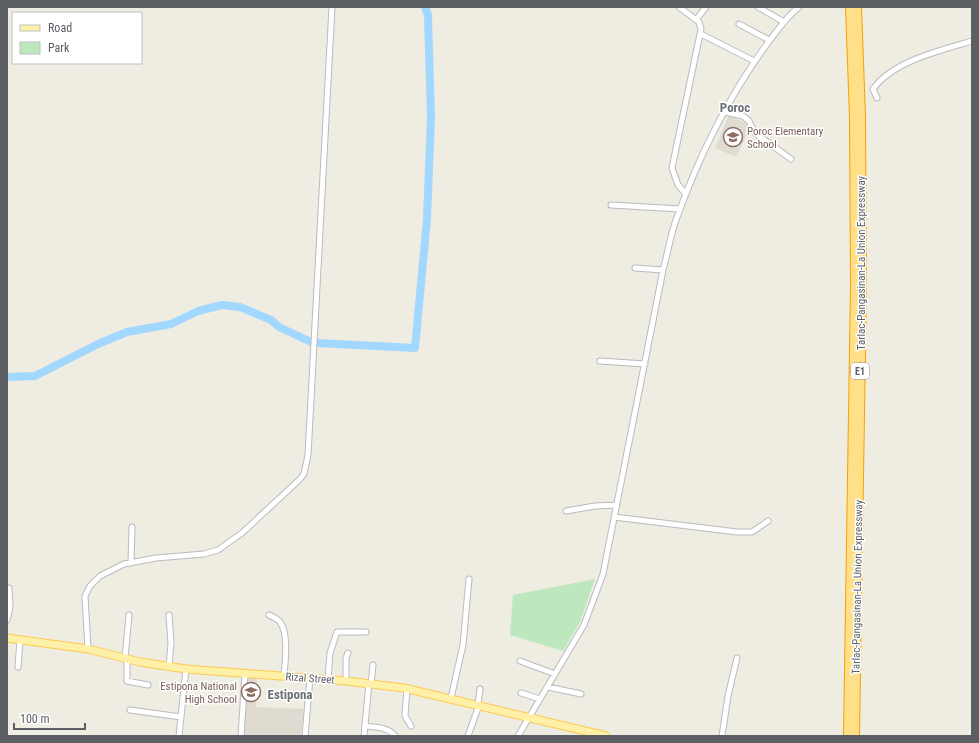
<svg xmlns="http://www.w3.org/2000/svg" width="979" height="743" viewBox="0 0 979 743" font-family="'Roboto Condensed',sans-serif">
  <style>
    .education { fill: #dfdbd1 }
    .green { fill: #bde8bd }
    .lines { fill: none; stroke-linecap: round; stroke-linejoin: round }
    .river { stroke: #a2d8ff; stroke-width: 8 }
    .minor-casing { stroke: #b8bbc0; stroke-width: 7 }
    .major-casing { stroke: #fcc94e; stroke-width: 9 }
    .highway-casing { stroke: #f1a300; stroke-width: 10 }
    .minor { stroke: #fff; stroke-width: 5 }
    .major { stroke: #fff0a7; stroke-width: 7 }
    .highway { stroke: #ffe089; stroke-width: 8 }
    .labels { text-anchor: middle; stroke-width: 3; stroke-linejoin: round; paint-order: stroke }
    .shield { fill: #fff; stroke: #8c8f92; stroke-width: 1 }
    .shield-label { font-size: 10px; font-weight: bold; fill: #5b5f64 }
    .education-label { font-size: 11px; fill: #785e54; stroke: #fff; text-anchor: start }
    .street-label { font-size: 11px; fill: #5b5f64; stroke: #fff }
    .quarter-label { font-size: 13px; font-weight: bold; fill: #6c7177; stroke: #fff }
  </style>
  <rect width="100%" height="100%" fill="#efece2"/>
  <path class="education" d="M729,115L751,126L736,157L715,148Z
    M247,677L257,678L256,707L304,709L301,736H243Z"/>
  <path class="green" d="M595,579L580,622L563,651L510,635L513,595Z"/>
  <g class="lines">
    <path class="river" d="M317,343L415,348L427,219L431,118L428,15L425,7
      M7,377L35,376L98,344L127,332L171,324L198,311L222,305L240,307L271,320L279,327L311,342"/>
    <g class="minor-casing">
      <path id="minor" d="M679,7L699,22L701,29L672,168L678,185L686,194
        M758,7L784,22
        M696,20L706,7
        M739,24L769,40
        M701,34L754,61
        M877,98L873,89C893,61 941,50 972,41
        M725,112L743,116L749,121L755,133L791,159
        M611,205L680,209
        M635,268L663,270
        M600,361L645,364
        M566,511L595,506L617,505
        M614,517L737,532H752L768,521
        M131,562L132,527
        M169,615L171,643L169,667
        M269,615C273,617 278,619 280,622C289,634 285,662 284,676
        M7,620L10,607L9,588
        M88,649L85,596L90,586L100,576L124,564L156,558L204,554L218,550L242,533L299,480L304,474L308,455L332,7
        M125,658L129,615
        M127,659V681L148,685
        M520,661L555,674
        M18,667L20,640
        M328,679L330,653L337,632H366
        M346,681V658L348,653
        M371,684L373,665
        M548,687L581,694
        M407,688L405,716L411,726
        M521,693L540,699
        M451,698L463,645L469,579
        M478,704L480,689
        M130,710L181,717
        M365,726C374,727 389,727 395,736
        M179,736L186,669
        M241,736L245,674
        M305,736L310,678
        M364,736L369,683
        M468,736L479,705
        M518,736L584,625L603,574L663,270C668,253 670,236 676,220C698,158 729,96 767,44C777,31 786,17 799,7
        M722,736L728,696L737,658"/>
    </g>
    <g class="major-casing">
      <path id="major" d="M7,638L88,649L140,662L186,669L346,681L404,688L606,736"/>
    </g>
    <g class="highway-casing">
      <path id="highway" d="M848,736L855,286L854,117L850,7
        M855,736L862,285L861,117L857,7"/>
    </g>
    <use href="#minor" class="minor"/>
    <use href="#major" class="major"/>
    <use href="#highway" class="highway"/>
  </g>
  <defs>
    <g id="school-ring" transform="scale(1)"><circle r="9.5" fill="#fff" stroke="#8d6e63" stroke-width="1.5"/><path d="M0-5L7-2L0 1L-7-2ZM-4 1L0 2.5L4 1V4Q0 6-4 4Z" fill="#8d6e63"/></g>
  </defs>
  <g fill-rule="evenodd">
    <use href="#school-ring" x="733" y="137"/>
    <use href="#school-ring" x="251" y="692"/>
  </g>
  <g class="labels">
    <rect class="shield" x="851" y="363" width="18" height="16" rx="3"/>
    <g class="shield-label">
      <text x="860" y="375">E1</text>
    </g>
    <g class="education-label">
      <text x="747" y="135">Poroc Elementary<tspan x="747" dy="13">School</tspan></text>
      <text x="237" y="690" text-anchor="end">Estipona National<tspan x="237" dy="13">High School</tspan></text>
    </g>
    <g class="street-label">
      <text transform="translate(861 263) rotate(-90)" y="4">Tarlac-Pangasinan-La Union Expressway</text>
      <text transform="translate(857 587) rotate(-89)" y="4">Tarlac-Pangasinan-La Union Expressway</text>
      <text transform="translate(310 678) rotate(4)" y="4">Rizal Street</text>
    </g>
    <g class="quarter-label">
      <text x="735" y="112">Poroc</text>
      <text x="290" y="699">Estipona</text>
    </g>
  </g>
  <rect width="979" height="743" fill="none" stroke="#5b5f64" stroke-width="16"/>
  <rect x="12" y="12" width="130" height="52" fill="#ffffff" stroke="#bdbfc1"/>
  <rect x="20" y="25" width="20" height="6" fill="#fff0a7" stroke="#bdbfc1"/>
  <text x="48" y="32" font-size="12" fill="#5b5f64">Road</text>
  <rect x="20" y="42" width="20" height="12" fill="#bde8bd" stroke="#bdbfc1"/>
  <text x="48" y="52" font-size="12" fill="#5b5f64">Park</text>
  <path d="M14 723v6h71v-6" fill="none" stroke="#5b5f64" stroke-width="2"/>
  <text x="20" y="723" font-size="12" fill="#5b5f64" stroke="#ffffff" stroke-width="3" paint-order="stroke">100 m</text>
</svg>
